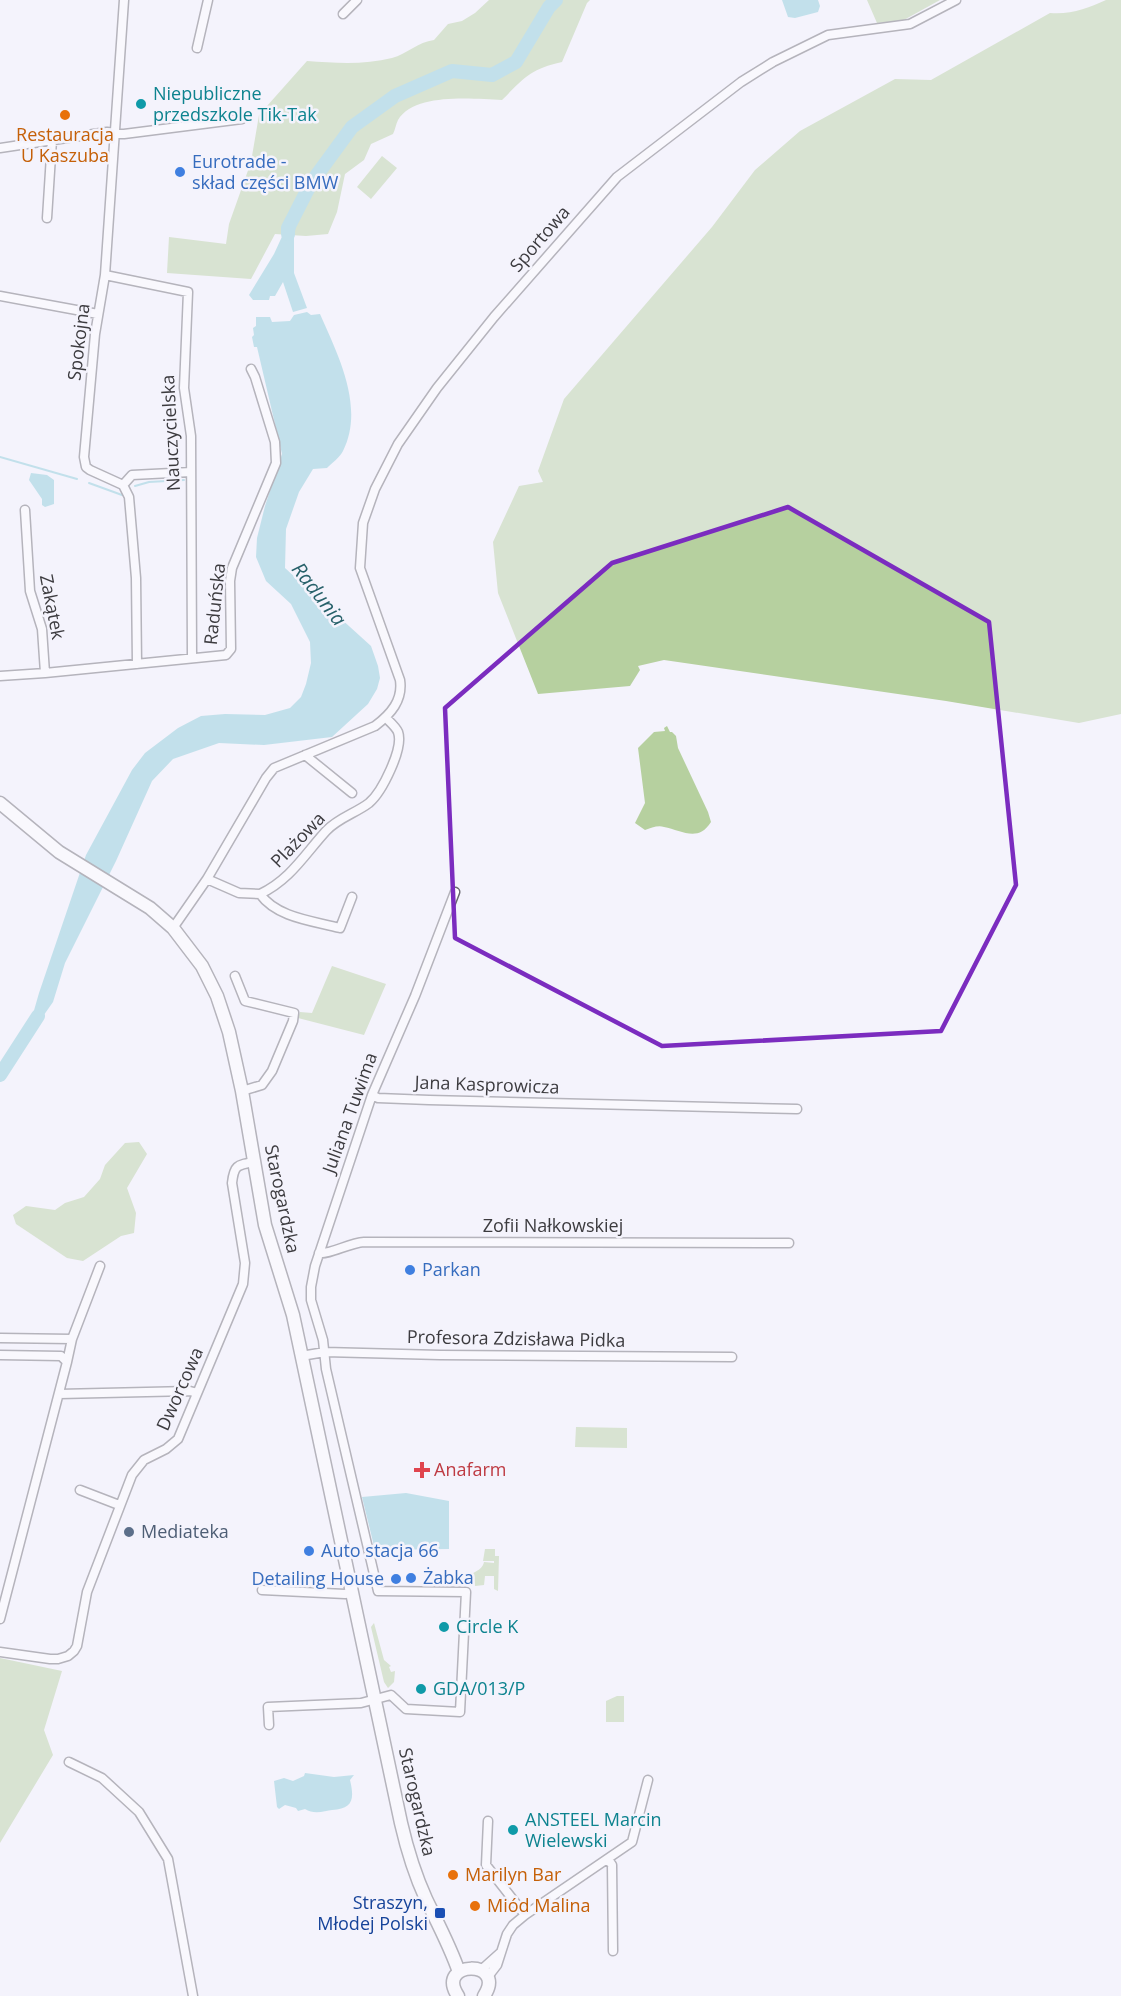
<svg xmlns="http://www.w3.org/2000/svg" width="1121" height="1996" viewBox="0 0 1121 1996" font-family="'Open Sans',sans-serif">
  <style>
    .green { fill: #b6d09f }
    .water { fill: #85cbd7 }
    .lines { fill: none; stroke-linecap: round; stroke-linejoin: round }
    .stream { stroke: #85cbd7; stroke-width: 2 }
    .river { stroke: #85cbd7; stroke-width: 14 }
    .street-casing { stroke: #69686f; stroke-width: 11 }
    .secondary-casing { stroke: #69686f; stroke-width: 15 }
    .street { stroke: #fff; stroke-width: 8 }
    .secondary { stroke: #fff; stroke-width: 12 }
    .marked { fill: none; stroke: #7b2cbf; stroke-width: 4.5; stroke-linejoin: round }
    .culture-dot { fill: #0f9aa8; stroke: #f4f3fc; stroke-width: 2 }
    .food-dot { fill: #e8710a; stroke: #f4f3fc; stroke-width: 2 }
    .shop-dot { fill: #3f7fe0; stroke: #f4f3fc; stroke-width: 2 }
    .health-dot { fill: #e0444e; stroke: #f4f3fc; stroke-width: 2 }
    .service-dot { fill: #5c6f8a; stroke: #f4f3fc; stroke-width: 2 }
    .transit-dot { fill: #1a4fb4; stroke: #f4f3fc; stroke-width: 2 }
    .labels { text-anchor: middle; stroke-width: 5; stroke-linejoin: round; paint-order: stroke }
    .culture-label { font-size: 18px; fill: #0d838f; stroke: #f4f3fc; text-anchor: start }
    .food-label { font-size: 18px; fill: #c56008; stroke: #f4f3fc; text-anchor: start }
    .shop-label { font-size: 18px; fill: #366cbe; stroke: #f4f3fc; text-anchor: start }
    .street-label { font-size: 18px; fill: #3c3b3f; stroke: #f4f3fc }
    .health-label { font-size: 18px; fill: #be3a42; stroke: #f4f3fc; text-anchor: start }
    .service-label { font-size: 18px; fill: #4e5e75; stroke: #f4f3fc; text-anchor: start }
    .transit-label { font-size: 18px; fill: #164399; stroke: #f4f3fc; text-anchor: end }
    .water-label { font-size: 20px; font-style: italic; fill: #27616a; stroke: #f4f3fc }
  </style>
  <rect width="100%" height="100%" fill="#f4f3fc"/>
  <path class="green" d="M489,0H590L587,3L562,62C530,69 524,78 502,100C474,99 415,92 398,120C396,124 395,130 393,134L371,144L364,160L345,174L337,212L328,234L306,236L275,234L251,279L167,273L169,237L226,244L229,224L251,162L259,115L307,61C335,63 365,65 392,58C407,54 418,42 434,40L448,24L462,21L475,13Z
    M867,0H940L902,21L877,23Z
    M1106,0H1121V714L1079,723L946,701L664,660L638,666L640,670L630,686L538,694L498,593L493,542L519,486L543,482L538,471L564,399L712,227L755,170L800,131L895,79L931,80L1050,13C1070,15 1089,8 1106,0Z
    M382,156L397,168L371,199L357,187Z
    M667,726L670,732H672L676,736L678,748L708,812L711,822C698,843 681,830 664,827C658,825 651,828 645,830L635,823L645,803L638,748L654,732L665,731L664,728Z
    M332,966L386,984L364,1035L298,1018L300,1012L312,1013Z
    M139,1142L147,1154L127,1188L136,1213L134,1233L121,1236L83,1261L67,1258L16,1224L13,1215L26,1206L55,1210L65,1203L84,1197L100,1179L105,1165L125,1143Z
    M576,1427L627,1428V1448L575,1447Z
    M485,1549H495V1556H499L498,1591L494,1589V1576H485L484,1585L475,1586L474,1580L468,1579C471,1571 482,1572 484,1562L494,1563V1561H483Z
    M374,1623L384,1660L391,1666L389,1667L391,1672L395,1671L394,1682L388,1688L384,1682L371,1627Z
    M0,1658L62,1671L44,1730L53,1755L0,1843Z
    M617,1696H624V1722H606V1701Z"/>
  <path class="water" d="M782,0H818L820,6L818,12L795,18L788,17Z
    M291,217L297,220L294,238V273L307,308L293,312L283,282L275,296H270L269,300H253L249,295L274,254Z
    M307,312L311,315L320,314C338,355 365,407 343,451C340,457 332,463 327,468L313,469L299,492L286,529L285,568L371,646L378,666L380,678L377,689L368,704L332,737L264,745L219,743L173,759L152,781L116,861L65,963L53,1002L25,1042L39,993L86,855L132,770L145,753L178,728L201,716L225,714L265,715L290,708L301,697L306,684L311,663L310,642L291,604L266,581L256,557L257,538L265,506L282,454L257,347H254L252,337L254,335L253,328L256,326V317H270L272,322L290,321L294,315Z
    M31,473L47,475L54,480V504L45,507L42,505V499L29,480Z
    M406,1493L449,1501V1549L375,1550L362,1497Z
    M305,1773L334,1777L354,1775L350,1780C355,1801 352,1808 332,1810C325,1811 314,1815 305,1809L298,1811L296,1808L285,1805L279,1809L277,1807L274,1781L284,1778L293,1781L304,1776Z"/>
  <g class="lines">
    <path class="stream" d="M0,457L77,479
      M89,483L122,495
      M135,486L149,482L184,480"/>
    <path class="river" d="M288,234V228L311,183L352,127L395,96L452,71L492,75L516,62L549,7L556,0
      M0,1075L38,1016"/>
    <g class="street-casing">
      <path id="street" d="M124,0L105,275L95,334L84,457L86,467L90,470L123,485L129,497L136,578L137,664
        M343,14L357,0
        M197,48L208,0
        M0,148L107,132L124,134L242,119
        M47,218L52,140
        M105,275L188,292L184,388L191,436L192,658
        M0,296L98,314
        M123,485L132,475L191,472
        M25,510L30,591L42,629L45,673
        M0,676L45,673L226,655L231,649L230,581L232,568L276,463L275,442L255,377L251,369
        M305,755L352,793
        M207,879L239,893L260,894C277,918 314,921 340,928L352,897
        M260,894C290,880 305,854 326,831C338,818 356,813 369,803C382,792 404,748 398,732C396,727 390,722 386,718
        M173,928L207,879L266,778L274,768L375,726C391,714 403,700 400,680L360,568L363,523L375,489L398,444L437,388L494,317L617,177L741,82L773,62L828,35L910,24L956,0
        M235,976L245,1001L294,1013L293,1021L272,1071L262,1085L242,1091
        M372,1095L378,1098L429,1100L797,1109
        M319,1253C329,1255 349,1243 364,1242L789,1243
        M0,1338L72,1339L67,1362
        M72,1339L100,1266
        M0,1355L61,1356L67,1362L0,1619
        M301,1356L325,1352L440,1355L732,1357
        M59,1394L190,1391L197,1393
        M80,1490L119,1505
        M262,1590L345,1594L353,1592
        M0,1652L50,1659H58L68,1656L74,1651L77,1646L87,1592L132,1475L144,1460L166,1449L178,1439L243,1284L245,1263L232,1183C234,1165 237,1165 254,1162
        M269,1725L268,1707L361,1703L391,1695L406,1709L460,1712L466,1592L378,1591L326,1369L323,1340L311,1300V1287L315,1266L372,1095L415,996L455,892
        M69,1762L102,1778L139,1812L168,1859L193,1996
        M608,1859L612,1865L613,1951
        M525,1915L632,1842L648,1780
        M481,1970L500,1953
        M487,1978L497,1965L507,1934L513,1925L525,1915L486,1865L488,1821"/>
    </g>
    <g class="secondary-casing">
      <path id="secondary" d="M0,803L59,852L150,908L173,928L202,966L217,996L229,1032L242,1091L265,1225L293,1315L401,1823C407,1849 415,1875 426,1899C438,1924 450,1946 459,1972
        M458,1996C434,1960 508,1959 484,1996"/>
    </g>
    <use href="#street" class="street"/>
    <use href="#secondary" class="secondary"/>
  </g>
  <path d="M0 0H1121V1996H0ZM788,507L989,622L1016,885L941,1031L662,1046L455,938L445,708L612,563Z" fill="#f4f3fc" fill-opacity=".55" fill-rule="evenodd"/>
  <path class="marked" d="M788,507L989,622L1016,885L941,1031L662,1046L455,938L445,708L612,563Z"/>
  <g class="culture-dot">
    <circle cx="141" cy="104" r="6"/>
    <circle cx="444" cy="1627" r="6"/>
    <circle cx="421" cy="1689" r="6"/>
    <circle cx="513" cy="1830" r="6"/>
  </g>
  <g class="food-dot">
    <circle cx="65" cy="115" r="6"/>
    <circle cx="453" cy="1875" r="6"/>
    <circle cx="475" cy="1906" r="6"/>
  </g>
  <g class="shop-dot">
    <circle cx="180" cy="172" r="6"/>
    <circle cx="410" cy="1270" r="6"/>
    <circle cx="309" cy="1551" r="6"/>
    <circle cx="411" cy="1578" r="6"/>
    <circle cx="396" cy="1579" r="6"/>
  </g>
  <path class="health-dot" d="M419 1461h6v6h6v6h-6v6h-6v-6h-6v-6h6z"/>
  <circle class="service-dot" cx="129" cy="1532" r="6"/>
  <rect class="transit-dot" x="434" y="1907" width="12" height="12" rx="3"/>
  <g class="labels">
    <g class="culture-label">
      <text x="153" y="100">Niepubliczne<tspan x="153" dy="21">przedszkole Tik-Tak</tspan></text>
      <text x="456" y="1633">Circle K</text>
      <text x="433" y="1695">GDA/013/P</text>
      <text x="525" y="1826">ANSTEEL Marcin<tspan x="525" dy="21">Wielewski</tspan></text>
    </g>
    <g class="food-label">
      <text x="65" y="141" text-anchor="middle">Restauracja<tspan x="65" dy="21">U Kaszuba</tspan></text>
      <text x="465" y="1881">Marilyn Bar</text>
      <text x="487" y="1912">Miód Malina</text>
    </g>
    <g class="shop-label">
      <text x="192" y="168">Eurotrade -<tspan x="192" dy="21">skład części BMW</tspan></text>
      <text x="422" y="1276">Parkan</text>
      <text x="321" y="1557">Auto stacja 66</text>
      <text x="423" y="1584">Żabka</text>
      <text x="384" y="1585" text-anchor="end">Detailing House</text>
    </g>
    <g class="street-label">
      <text transform="translate(540 239) rotate(-49)" y="6">Sportowa</text>
      <text transform="translate(79 342) rotate(-83)" y="6">Spokojna</text>
      <text transform="translate(171 433) rotate(-93)" y="6">Nauczycielska</text>
      <text transform="translate(215 604) rotate(-84)" y="6">Raduńska</text>
      <text transform="translate(52 607) rotate(79)" y="6">Zakątek</text>
      <text transform="translate(298 840) rotate(-46)" y="6">Plażowa</text>
      <text transform="translate(487 1085) rotate(2)" y="6">Jana Kasprowicza</text>
      <text transform="translate(350 1113) rotate(-70)" y="6">Juliana Tuwima</text>
      <text transform="translate(282 1199) rotate(78)" y="6">Starogardzka</text>
      <text x="553" y="1232">Zofii Nałkowskiej</text>
      <text transform="translate(516 1339) rotate(1)" y="6">Profesora Zdzisława Pidka</text>
      <text transform="translate(180 1389) rotate(-66)" y="6">Dworcowa</text>
      <text transform="translate(417 1802) rotate(77)" y="6">Starogardzka</text>
    </g>
    <g class="health-label">
      <text x="434" y="1476">Anafarm</text>
    </g>
    <g class="service-label">
      <text x="141" y="1538">Mediateka</text>
    </g>
    <g class="transit-label">
      <text x="428" y="1909">Straszyn,<tspan x="428" dy="21">Młodej Polski</tspan></text>
    </g>
    <g class="water-label">
      <text transform="translate(319 594) rotate(52)" y="7">Radunia</text>
    </g>
  </g>
</svg>
